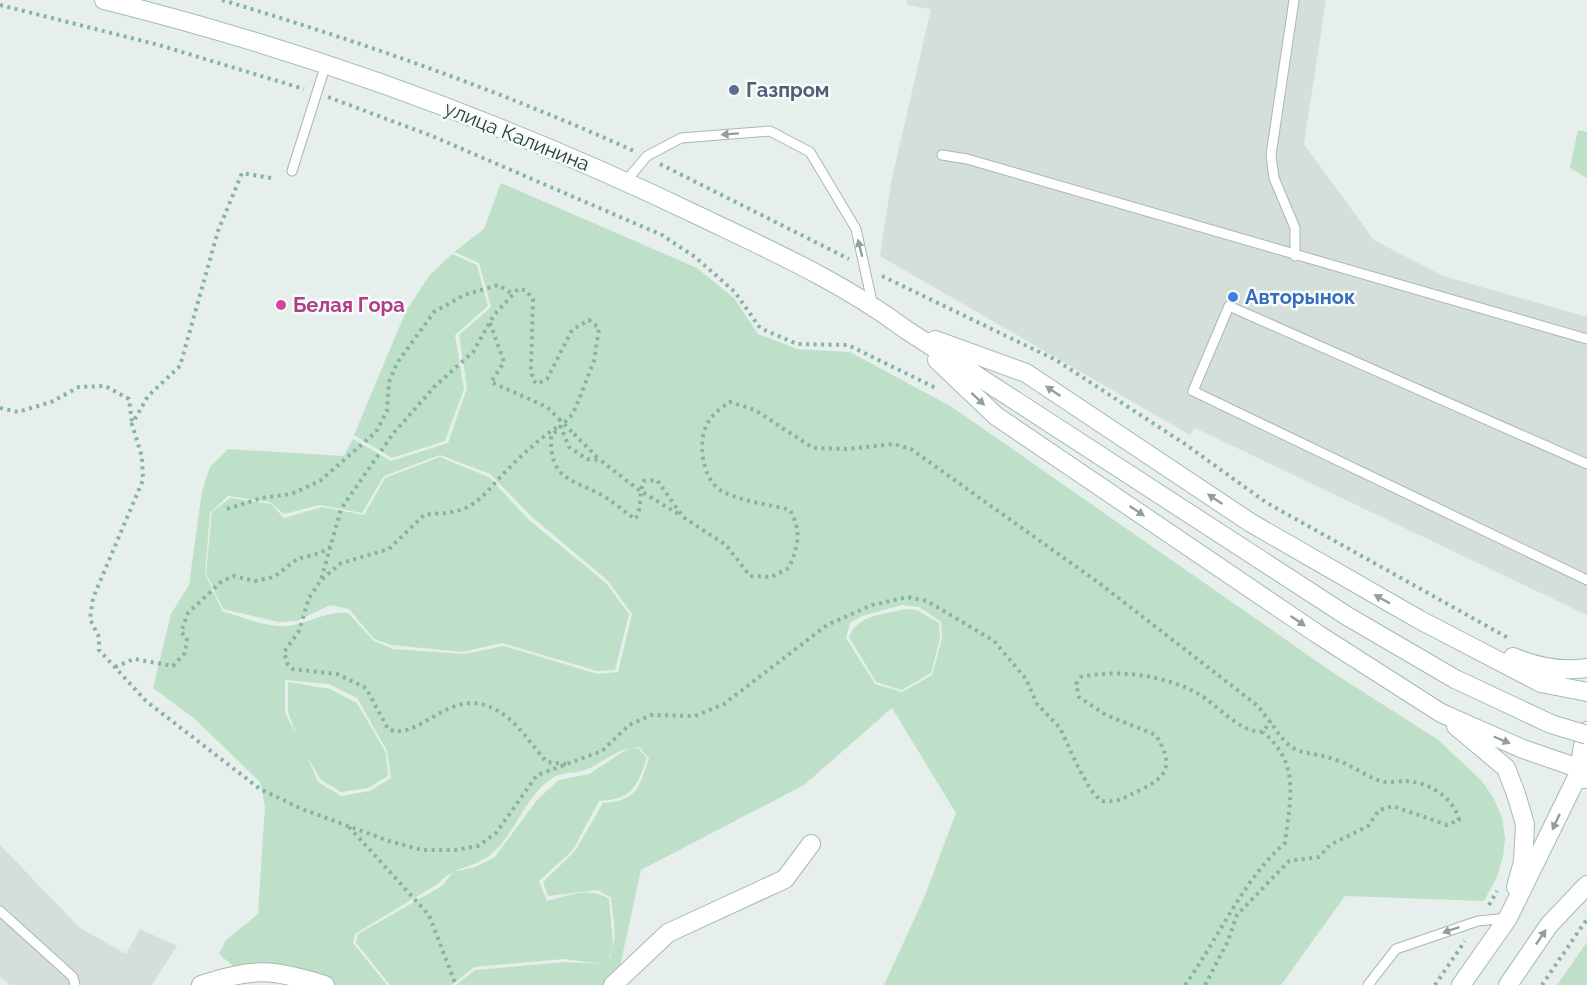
<svg xmlns="http://www.w3.org/2000/svg" width="1587" height="985" viewBox="0 0 1587 985" font-family="Raleway,sans-serif">
  <style>
    .built { fill: #d4dfda }
    .green { fill: #bfe0c8; fill-rule: evenodd }
    .lines { fill: none; stroke-linecap: round; stroke-linejoin: round }
    .service-casing { stroke: #a8b8b2; stroke-width: 11 }
    .minor-casing { stroke: #a8b8b2; stroke-width: 20 }
    .secondary-casing { stroke: #a4bbb3; stroke-width: 20 }
    .path { stroke: #86b3a5; stroke-width: 4; stroke-dasharray: 3 4.5; stroke-linecap: butt }
    .service { stroke: #fff; stroke-width: 9 }
    .minor { stroke: #fff; stroke-width: 18 }
    .secondary { stroke: #fff; stroke-width: 18 }
    .secondary-bridge-casing { stroke: #a4bbb3; stroke-width: 20; stroke-linecap: butt }
    .path-bridge { stroke: #86b3a5; stroke-width: 4; stroke-dasharray: 3 4.5; stroke-linecap: butt }
    .secondary-bridge { stroke: #fff; stroke-width: 18 }
    .oneway { fill: #92a09c }
    .service-dot { fill: #5c6f8a; stroke: #f7fbf9; stroke-width: 2 }
    .shop-dot { fill: #3f7fe0; stroke: #f7fbf9; stroke-width: 2 }
    .hotel-dot { fill: #d1479c; stroke: #f7fbf9; stroke-width: 2 }
    .labels { text-anchor: middle; stroke-width: 5; stroke-linejoin: round; paint-order: stroke }
    .service-label { font-size: 20px; font-weight: bold; fill: #4e5e75; stroke: #f7fbf9; text-anchor: start }
    .street-label { font-size: 20px; fill: #24423a; stroke: #f7fbf9 }
    .shop-label { font-size: 20px; font-weight: bold; fill: #366cbe; stroke: #f7fbf9; text-anchor: start }
    .hotel-label { font-size: 20px; font-weight: bold; fill: #b23c85; stroke: #f7fbf9; text-anchor: start }
  </style>
  <rect width="100%" height="100%" fill="#e6efeb"/>
  <path class="built" d="M907,0H1326L1304,144L1374,240L1443,276L1587,317V615L1195,428L1190,435L880,256L891,183L931,9L907,5Z
    M0,845L80,928L126,954L140,929L177,946L152,985H10L0,977Z"/>
  <path class="green" d="M1578,130L1587,132V178L1570,168Z
    M501,183L697,268L734,298L758,334L797,349L850,352L952,407L1335,674L1437,739L1481,780L1493,797L1502,817L1505,839L1503,857L1497,877L1484,901L1345,896L1281,985H884L924,898L956,813L892,708L804,785L641,870L620,966L604,985H456L475,970L565,962L601,964L565,959L474,967L452,985H390L356,943L358,934L442,886L453,872L475,867L495,857L537,800L559,780L589,774L629,748H638L647,758C636,788 633,799 599,801L573,850L539,881L547,901C569,896 589,886 609,899L613,943L611,955L603,964C621,947 613,921 611,898L598,890L548,896L543,882L575,851L603,803C637,801 639,788 649,758L639,747C621,747 606,760 590,768C579,774 564,771 554,777C525,794 516,835 490,855C472,869 454,866 439,883L355,934L353,943L387,985H333L283,965L234,967L219,954L226,940L258,914L265,806L260,782L195,719L153,688L171,614L189,585L202,491L210,467L228,449L344,456L353,439L391,461L448,443L467,388L459,335L491,307L479,263L454,252L484,229ZM440,455L490,474L531,516L608,581L632,614L618,672L598,674L504,646L464,654L393,649L374,641L348,613C323,610 303,628 278,626C260,625 239,616 222,611L205,573L210,513L228,496L270,502L284,514L320,505L362,513L384,476ZM902,605L919,607L941,622L942,639L932,675L902,692L875,684L846,638L850,623L862,616ZM285,680L329,684L357,698L387,751L391,778L370,791L341,796L318,782L307,756L320,779L341,792L368,788L388,776L386,753L357,703L330,689L288,682V712L297,736L285,713Z
    M452,254L477,265L488,306L455,335L464,389L445,441L392,458L354,435L406,311L429,276Z
    M440,457L489,477L529,520L606,583L629,614L615,670L597,671L502,643L462,652L392,645L374,639L349,609L330,605L297,621L278,622L223,609L206,573L212,512L230,498L271,504L284,518L322,507L364,515L385,478Z
    M905,609L917,610L939,623L940,639L931,673L902,690L876,682L849,637C859,614 882,615 905,609Z
    M1587,942V985H1557Z"/>
  <g class="lines">
    <g class="service-casing">
      <path id="service" d="M1294,0L1271,155L1274,178L1295,228V256
        M942,155L967,159L1587,339
        M292,171L326,64
        M626,181L647,156L681,138L770,131L810,152L856,229L873,306
        M1587,464L1229,306L1193,391L1587,580
        M0,911L73,977L75,985
        M1368,985L1396,949L1478,921L1508,918"/>
    </g>
    <g class="minor-casing">
      <path id="minor" d="M201,985C254,967 272,969 325,985
        M613,985L668,933L785,879L811,844"/>
    </g>
    <g class="secondary-casing">
      <path id="secondary" d="M104,0C309,51 508,124 699,216C770,250 842,282 905,329L1347,616L1455,679
        M935,340L1026,373L1251,523L1420,620L1541,683L1587,692
        M937,360L996,416L1319,635L1441,713L1523,749L1581,769L1508,918L1461,985
        M1513,657C1537,667 1561,672 1587,668
        M1456,726L1506,768L1516,794L1525,824L1523,862L1516,887
        M1585,779C1578,763 1582,748 1587,731
        M1508,985L1549,925L1587,885"/>
    </g>
    <path class="path" d="M222,0C362,42 501,91 634,151
      M0,5L159,45L304,89
      M328,97L432,136L662,235L695,257L735,292L760,328L797,344L848,345L938,389
      M660,164L849,259
      M271,178L242,173L218,231L180,366L148,396L132,424L142,457L143,480L93,598L90,619L99,637V650L146,701L260,789L302,809L389,841L422,850H455L478,846L496,833L537,775L602,751L629,725L651,715L695,716L724,704L827,625L872,605L908,597L927,601L994,641L1026,679L1037,704L1060,728L1078,767L1091,790L1101,801C1119,803 1125,797 1140,790C1170,776 1173,764 1156,735L1106,715L1079,697L1076,684L1081,677C1117,669 1164,675 1197,693C1218,705 1238,732 1263,732L1270,722L1258,706L1099,583L911,449L894,444L848,449L813,448L755,410L730,402C720,408 709,417 705,429C698,447 704,482 722,491C742,502 769,504 790,510C802,532 798,546 789,568L771,577L750,576L726,545L683,517L657,480L644,481C638,493 643,509 635,519C624,511 612,501 600,494C568,478 550,478 551,436L573,414L594,361L599,328L589,320L572,330L547,379L537,384L533,380L531,369L533,299L525,290L518,289L494,315L473,352L435,386L392,435L341,509L321,580L309,598L299,631L284,652L288,665L293,669L337,674L366,688L388,729C422,744 453,675 507,717C522,729 534,748 547,762L566,764
      M882,276L1056,360L1185,444L1267,503L1510,639
      M490,323L504,362L491,382L547,407L559,419
      M0,408L18,412L51,402L79,387L105,386L129,399L132,422
      M574,434L599,459
      M227,509L261,498L291,494L320,481L376,432L387,411L389,382L397,363L434,312L464,295L498,285L513,294
      M322,579L341,563L389,549L424,515C434,513 446,514 456,511C479,506 491,486 506,471C523,454 540,438 560,425L569,447L587,459L600,460L639,490L680,515
      M115,667L134,659L173,666L185,653L187,638L181,632L188,613L221,582L233,576L255,581L274,577L297,559L320,553L332,546
      M349,827L429,915L455,983L453,985
      M1489,905L1497,891
      M1185,985C1219,938 1241,882 1285,843C1290,799 1301,764 1263,732
      M1205,985L1227,943L1237,915L1289,861L1319,857L1330,845L1368,826L1379,810L1393,806L1447,825L1459,820C1453,797 1430,783 1407,781C1399,781 1388,784 1380,781C1366,776 1353,766 1339,761C1303,747 1295,762 1271,722
      M1435,985L1465,941
      M1542,985L1587,919"/>
    <use href="#service" class="service"/>
    <use href="#minor" class="minor"/>
    <use href="#secondary" class="secondary"/>
    <g class="secondary-bridge-casing">
      <path id="secondary-bridge" d="M1455,679L1551,724L1587,735"/>
    </g>
    <path class="path-bridge" d="M559,419L574,434"/>
    <use href="#secondary-bridge" class="secondary-bridge"/>
  </g>
  <defs><path id="oneway-solid" d="M-6-.8H1V-3.2L6.5 0L1 3.2V.8H-6Z" transform="scale(1.5)"/></defs>
  <g class="oneway">
    <use href="#oneway-solid" transform="translate(730 134) rotate(176)"/>
    <use href="#oneway-solid" transform="translate(860 248) rotate(-104)"/>
    <use href="#oneway-solid" transform="translate(1053 391) rotate(-146)"/>
    <use href="#oneway-solid" transform="translate(978 399) rotate(43)"/>
    <use href="#oneway-solid" transform="translate(1215 499) rotate(-146)"/>
    <use href="#oneway-solid" transform="translate(1137 511) rotate(34)"/>
    <use href="#oneway-solid" transform="translate(1382 599) rotate(-151)"/>
    <use href="#oneway-solid" transform="translate(1298 621) rotate(34)"/>
    <use href="#oneway-solid" transform="translate(1502 740) rotate(23)"/>
    <use href="#oneway-solid" transform="translate(1556 822) rotate(115)"/>
    <use href="#oneway-solid" transform="translate(1451 930) rotate(161)"/>
    <use href="#oneway-solid" transform="translate(1541 937) rotate(-56)"/>
  </g>
  <circle class="service-dot" cx="734" cy="90" r="6"/>
  <circle class="shop-dot" cx="1233" cy="297" r="6"/>
  <circle class="hotel-dot" cx="281" cy="305" r="6"/>
  <g class="labels">
    <g class="service-label">
      <text x="746" y="97">Газпром</text>
    </g>
    <g class="street-label">
      <text transform="translate(517 136) rotate(22)" y="7">улица Калинина</text>
    </g>
    <g class="shop-label">
      <text x="1245" y="304">Авторынок</text>
    </g>
    <g class="hotel-label">
      <text x="293" y="312">Белая Гора</text>
    </g>
  </g>
</svg>
